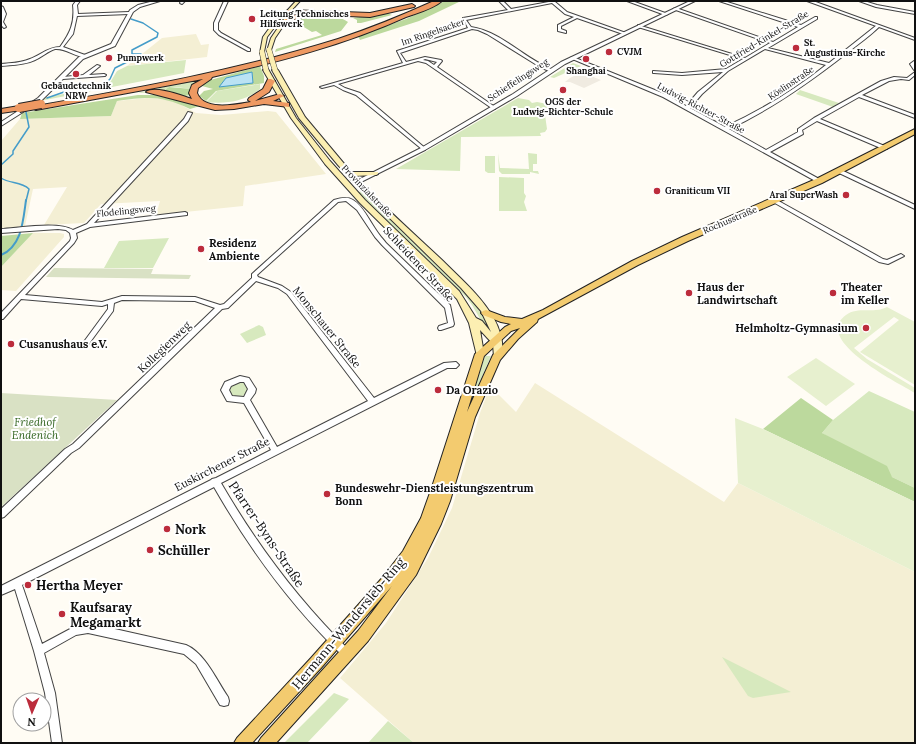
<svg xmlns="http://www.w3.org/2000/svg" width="916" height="744" viewBox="0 0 916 744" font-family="Lora,serif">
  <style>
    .farmland { fill: #f4efd4 }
    .green { fill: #d7e9be }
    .forest { fill: #bcd99d }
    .cemetery { fill: #d9e1c4 }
    .pitch { fill: #e7f0cf }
    .plaza { fill: #f0ebe1 }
    .water { fill: #bae2f4; stroke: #449cc9 }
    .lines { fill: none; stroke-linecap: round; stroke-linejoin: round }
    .stream-far1 { stroke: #449cc9; stroke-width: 1.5 }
    .stream { stroke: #449cc9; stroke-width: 2 }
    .minor-casing { stroke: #434343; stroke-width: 2 }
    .tertiary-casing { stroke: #434343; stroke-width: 2 }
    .secondary-casing { stroke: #323232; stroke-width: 2 }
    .primary-casing { stroke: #212121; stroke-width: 2 }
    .motorway-casing { stroke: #212121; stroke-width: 2 }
    .minor { fill: #fff; fill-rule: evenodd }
    .tertiary { fill: #fff; fill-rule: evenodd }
    .secondary { fill: #fcefb2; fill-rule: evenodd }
    .primary { fill: #f3cb6f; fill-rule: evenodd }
    .motorway { fill: #ee9962; fill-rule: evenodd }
    .secondary-bridge-casing { stroke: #323232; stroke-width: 6; stroke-linecap: butt }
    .motorway-bridge-casing { stroke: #212121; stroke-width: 10; stroke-linecap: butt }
    .secondary-bridge { stroke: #fcefb2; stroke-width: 5 }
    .motorway-bridge { stroke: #ee9962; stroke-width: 8 }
    .poi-dot { fill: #bc2c3c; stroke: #fff; stroke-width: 1.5 }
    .labels { text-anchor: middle; stroke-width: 4; stroke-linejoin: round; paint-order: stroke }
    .far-poi-label { font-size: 9px; font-weight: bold; fill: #101010; stroke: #fff; text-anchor: start }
    .far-street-label { font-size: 9px; fill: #101010; stroke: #fff }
    .poi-label { font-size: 11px; font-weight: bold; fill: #101010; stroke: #fff; text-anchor: start }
    .street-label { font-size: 11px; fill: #101010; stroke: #fff }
    .park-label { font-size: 11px; font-style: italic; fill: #346622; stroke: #fff }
    .near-poi-label { font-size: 13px; font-weight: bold; fill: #101010; stroke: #fff; text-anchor: start }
    .near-street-label { font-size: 13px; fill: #101010; stroke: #fff }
  </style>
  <rect width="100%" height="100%" fill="#fffcf4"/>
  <path class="farmland" d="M196,34L201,45L209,44L207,57L127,66L162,38Z
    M147,98L172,100L196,113L221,115L268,111L276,112L326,174L245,186L243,206L156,215L160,201L101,204L84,223L44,225L67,187L33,189L25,226L1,229V141L20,119L111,116L117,101Z
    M33,233H60L64,234V237L16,291L1,290V267Z
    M535,383L724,502L738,483L915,572V743H414L340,678L386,623L428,558L452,508L480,413L489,389L492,388L516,412Z"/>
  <path class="green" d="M186,60L184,73L40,101L47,97L108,86L117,71L127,66Z
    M573,63L581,66L554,78L550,77Z
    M211,77L192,89L175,87H169L162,92L137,93Z
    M260,84V89C244,102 226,104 206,102L217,91Z
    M800,90L839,103L833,107L796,94Z
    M518,98L529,100L532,103L537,102L558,106L544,108L547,129L545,132L540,133L541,136L461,137L460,171L396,169Z
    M498,153L500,168L529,169L528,153L537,154V164H533V171H538L539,174L530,172V174H502L499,171Z
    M485,156H495V173H488L485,171Z
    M499,177L524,178V193L526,196L524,202L527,211H499Z
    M362,191L461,289L481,312L491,327L487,331L472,305L466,297L358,192Z
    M169,238L153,268H104L119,241Z
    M259,325L263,327L266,335L247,343L240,334Z
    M485,356H491L469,406Z
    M243,381L248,390C245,396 240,397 234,398L228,389L229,385Z
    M869,391L915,412V488L892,477L822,433L833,420Z
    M722,657L791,692L753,698L748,696Z
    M334,693L349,699L307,743H284Z
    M388,721L414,743H368Z"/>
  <path class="forest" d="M445,1H461L419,21L360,40L358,36L406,19Z
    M387,13L392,15L361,23H357V20L353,18Z
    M308,16C321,16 337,14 348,22L341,31L275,52L276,49L322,35L316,31L312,32L294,21V19Z
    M260,66L264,76V83L216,91L206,101L199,96L204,91L213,89L202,86L207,81Z
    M169,87L192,89L191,95L185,96L162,92Z
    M138,95H164L200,106L190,109C160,95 148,97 117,101L111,116L20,119L22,113Z
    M33,233L1,267V236Z
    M801,398L833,420L822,433L887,466L892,477L915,488V502L763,429Z"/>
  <path class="cemetery" d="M54,268L153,269L151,274L191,275L189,279L46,277Z
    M1,393L117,400L1,507Z"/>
  <path class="pitch" d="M887,307L915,322V385L860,352L899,320L894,317L854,348L867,359L915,388V393C899,383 811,340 846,315C858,306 874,314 887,307Z
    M816,358L855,384L826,406L787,377Z
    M735,418L763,429L915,502V572L738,483Z"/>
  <path class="plaza" d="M582,72L586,74L601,80L584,88L570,82H565L570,78Z"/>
  <path class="water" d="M252,72L253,83L219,87L226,78Z"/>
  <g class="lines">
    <path class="stream-far1" d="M47,98L64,92L104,85L110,79L115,68L139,56L141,54H132V50L157,37L158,33L143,23L131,19
      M1,165L13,154V151L29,127L26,112
      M1,178C10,184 21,181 29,189L26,201"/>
    <path class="stream" d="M1,255C22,246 23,221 26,200"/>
    <g class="minor-casing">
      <path id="minor" d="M76,1H80L77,5L78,14L129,12L131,13L129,14L77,16L73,34L63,47L85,55V57C75,57 66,48 55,49C48,51 42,57 35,60C24,65 13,65 1,66V64C11,63 21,63 30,59C41,55 48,47 60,47C70,33 75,23 73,5Z
        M181,1H185L182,4L180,3Z
        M224,1H228L218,23V30L221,33L250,49V51H248L219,35L214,30V23Z
        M499,1H503L511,9L554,1L567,12L626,33L623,34L577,18L561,26V29L566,31V33L558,31V25L574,17L565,14L552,3L466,20L471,27C500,31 524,58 551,69V71H549L540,67L487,34L478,30L472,29L400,53L406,62L425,57L441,60L442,61L437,67L495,107V109H493L426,63L418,61L338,84L345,88L360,93L425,148V150H423L356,95L343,90L334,85L322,88L320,87L403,63L397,51L468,28L463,18L508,10ZM425,59L437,62L434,65L428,61L423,60Z
        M627,1H632L668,14L665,15Z
        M719,1H724L801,25L815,17H817V19L768,48L829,63L877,25L880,26C870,36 858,44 847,53C810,82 772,109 729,129L766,150L798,132V129L814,118L881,81L894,77L907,78L915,72V75L909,80L901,79L889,81L862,95L915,115V118L859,97L820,119L887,147V149H883L817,121L802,130L803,134L770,152L821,180V182L819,183L663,97L570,58L573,57L667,95L686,106L698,92L723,72L682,75L654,73H653V71L682,73L726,69L743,59L638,27V25L745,58L770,43L673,9L676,8L773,42L798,27ZM765,49L826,65C795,90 761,110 725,127L690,108L702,94L728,71Z
        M859,1H864L877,5L915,12V14L876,7Z
        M1,6L3,7L6,14L3,22L6,27L4,28L1,25L2,14Z
        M914,61H915V70H914L910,64Z
        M97,65L100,66L89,75L104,74L106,75L105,76L63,79L61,78L63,77L83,75Z
        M188,112L192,113L188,121L94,223L185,212L187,213V215L90,227L76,233L77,238L74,243L25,295L102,302L122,296L195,297L220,305L224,304L252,278V274L334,200C340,198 347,196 353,200C363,206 369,220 376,230C379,235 383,239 386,243L450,305L454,324L453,326L441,330H439L438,328L439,326L448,323L445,308L382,245L375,237L357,210L346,201L338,202L257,275L258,277L282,286L291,292L374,398L444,363L456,362L459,365L456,368H447L221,483C257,545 299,601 350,651L352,654L350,657L347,659L344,657C292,607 250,550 214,487L22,585L42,644L72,628L88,623L186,645C205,653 217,681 228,697L229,701L228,705L224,706L220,705L196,664L184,654L88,633L76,635L44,653L55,693L62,743H52L45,693L34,651L15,589L1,595V586L211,480L212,479L216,478L271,450L244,403L227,401L221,390L225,382L240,376L249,378L256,389L255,393L250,400L277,447L368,401L287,294L278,288L256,281L228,308L222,309L79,448L71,453L4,517L1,518V509L65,449L73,444L215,308L195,301L122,300L114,303L113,311L88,345H86L83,343L108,309V304L102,306L21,299L3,319H1V313L70,241L71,238L70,233L66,230L58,229L1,233V229C19,228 59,221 73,230L87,224L184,119ZM240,382H244L248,389L244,397L232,396L229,390L231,386Z
        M839,169L915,205V209L837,172V170Z
        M775,199L883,259L887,260L901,254L904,256L888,264L879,262L773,202V200Z"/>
    </g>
    <g class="tertiary-casing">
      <path id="tertiary" d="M154,1H160L140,7L133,12L115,46L83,59L42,100L1,126V122L38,98L79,57L111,44L130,10L138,5Z
        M690,1H695L565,64L517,96L425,150L359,183H355L354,182L421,148L513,94L561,62Z
        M807,1H813L915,38V40Z"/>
    </g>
    <g class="secondary-casing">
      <path id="secondary" d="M296,1H300L289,13L290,16L275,38L271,50L267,51L271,38L286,16L285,13Z
        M276,19L280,20L267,37L264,52L260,53L263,37Z
        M275,68L278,70L305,117L351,172H378V174L376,175L354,176C382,205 413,233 442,260C460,278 480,295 493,317C499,327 506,346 500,357H494L493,344L480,330L484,354L483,356H477L469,323L457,299L360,203L325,164L291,118L263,70L264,69H268L296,118L330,161L365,200L459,291L476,318L482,321L491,332L481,311L461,288L361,190L338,165L299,118L272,70Z"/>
    </g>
    <g class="primary-casing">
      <path id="primary" d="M915,129V134L822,183L688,241L638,265L538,319L537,322L518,339L500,360L475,417L450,501L441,524L416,575L368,641L276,743H258L261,738L358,631L392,586L321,668L252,743H234L237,738L311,658L383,577L403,551L421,518L432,487L475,354L505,327L511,324L501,322L483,315L481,313L483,311L486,310L505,317L522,319L543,310L632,261L682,237L816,179ZM520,328L493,355L467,412L484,356L511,331Z"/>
    </g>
    <g class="motorway-casing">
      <path id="motorway" d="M434,1H442C433,9 417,13 406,17C344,45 278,62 212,77L211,79L198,88L197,93C204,111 234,105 251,102L248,100L249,98L263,89L268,79H271L275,81L269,92L255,101L280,94L284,96L273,101L289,103V107L264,104L234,109L215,110L146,92C155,85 182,96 192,99L189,93L192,85L203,79L36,110L32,108L36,106C138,88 239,70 338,39C371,28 403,15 434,1Z
        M412,4L415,6L414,7L370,17L303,14L304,17L295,19L283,25L278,24L291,16L301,14L286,13L285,12L288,10L370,13Z
        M19,106H22V110L1,113V109Z"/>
    </g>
    <use href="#minor" class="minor"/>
    <use href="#tertiary" class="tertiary"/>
    <use href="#secondary" class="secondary"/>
    <use href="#primary" class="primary"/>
    <use href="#motorway" class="motorway"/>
    <g class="secondary-bridge-casing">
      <path id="secondary-bridge" d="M269,50L275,70
        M262,52L266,70"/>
    </g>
    <g class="motorway-bridge-casing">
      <path id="motorway-bridge" d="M19,108L41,104"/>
    </g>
    <use href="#secondary-bridge" class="secondary-bridge"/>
    <use href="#motorway-bridge" class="motorway-bridge"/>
  </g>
  <g class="poi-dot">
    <circle cx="252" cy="19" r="4"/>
    <circle cx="796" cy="48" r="4"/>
    <circle cx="609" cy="52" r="4"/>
    <circle cx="109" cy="58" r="4"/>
    <circle cx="586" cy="59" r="4"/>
    <circle cx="76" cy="74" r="4"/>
    <circle cx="563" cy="90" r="4"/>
    <circle cx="657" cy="191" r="4"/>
    <circle cx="846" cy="195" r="4"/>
    <circle cx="201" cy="249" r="4"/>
    <circle cx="689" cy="293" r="4"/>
    <circle cx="833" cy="293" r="4"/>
    <circle cx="866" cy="328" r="4"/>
    <circle cx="11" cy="344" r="4"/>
    <circle cx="438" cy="390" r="4"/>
    <circle cx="327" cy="494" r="4"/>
    <circle cx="167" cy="529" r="4"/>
    <circle cx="150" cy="550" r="4"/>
    <circle cx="28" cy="585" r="4"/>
    <circle cx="62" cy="614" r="4"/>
  </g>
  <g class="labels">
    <g class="far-poi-label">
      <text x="260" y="17">Leitung Technisches<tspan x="260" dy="10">Hilfswerk</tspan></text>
      <text x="804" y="46">St.<tspan x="804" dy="10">Augustinus-Kirche</tspan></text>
      <text x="617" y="55">CVJM</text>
      <text x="117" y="61">Pumpwerk</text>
      <text x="586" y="74" text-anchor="middle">Shanghai</text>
      <text x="76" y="89" text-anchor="middle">Gebäudetechnik<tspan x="76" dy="10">NRW</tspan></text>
      <text x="563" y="105" text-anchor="middle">OGS der<tspan x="563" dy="10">Ludwig-Richter-Schule</tspan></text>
      <text x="665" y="194">Graniticum VII</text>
      <text x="838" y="198" text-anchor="end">Aral SuperWash</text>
    </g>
    <g class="far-street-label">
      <text transform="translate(433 32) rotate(-19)" y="3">Im Ringelsacker</text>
      <text transform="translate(764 39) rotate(-31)" y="3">Gottfried-Kinkel-Straße</text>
      <text transform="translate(518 80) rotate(-33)" y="3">Schieffelingsweg</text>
      <text transform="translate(791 83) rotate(-34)" y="3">Köslinstraße</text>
      <text transform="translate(701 108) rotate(28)" y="3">Ludwig-Richter-Straße</text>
      <text transform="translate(367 191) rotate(46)" y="3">Provinzialstraße</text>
      <text transform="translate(126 211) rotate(-6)" y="3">Flodelingsweg</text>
      <text transform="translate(730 220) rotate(-23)" y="3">Rochusstraße</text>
    </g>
    <g class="poi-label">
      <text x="209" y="247">Residenz<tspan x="209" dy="13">Ambiente</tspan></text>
      <text x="697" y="291">Haus der<tspan x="697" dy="13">Landwirtschaft</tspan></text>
      <text x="841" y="291">Theater<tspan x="841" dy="13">im Keller</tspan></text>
      <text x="858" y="332" text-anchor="end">Helmholtz-Gymnasium</text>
      <text x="19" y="348">Cusanushaus e.V.</text>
      <text x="446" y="394">Da Orazio</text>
      <text x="335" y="492">Bundeswehr-Dienstleistungszentrum<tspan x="335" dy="13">Bonn</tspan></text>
    </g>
    <g class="street-label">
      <text transform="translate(419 264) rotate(47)" y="4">Schleidener Straße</text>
      <text transform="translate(327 327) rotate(51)" y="4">Monschauer Straße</text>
      <text transform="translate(164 347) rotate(-44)" y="4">Kollegienweg</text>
      <text transform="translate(222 464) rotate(-27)" y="4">Euskirchener Straße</text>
    </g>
    <g class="park-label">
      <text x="35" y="426">Friedhof<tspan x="35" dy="13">Endenich</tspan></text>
    </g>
    <g class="near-poi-label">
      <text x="175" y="534">Nork</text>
      <text x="158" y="555">Schüller</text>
      <text x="36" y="590">Hertha Meyer</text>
      <text x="70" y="612">Kaufsaray<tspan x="70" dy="15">Megamarkt</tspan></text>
    </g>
    <g class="near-street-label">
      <text transform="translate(267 534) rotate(56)" y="5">Pfarrer-Byns-Straße</text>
      <text transform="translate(348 623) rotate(-50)" y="5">Hermann-Wandersleb-Ring</text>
    </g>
  </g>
  <rect width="916" height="744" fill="none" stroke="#101010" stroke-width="4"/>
  <g transform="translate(32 712) rotate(182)"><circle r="19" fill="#ffffff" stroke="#9f9f9f"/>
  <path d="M0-3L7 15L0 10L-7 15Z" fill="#bc2c3c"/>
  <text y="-6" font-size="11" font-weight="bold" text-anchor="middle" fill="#101010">N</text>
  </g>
</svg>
